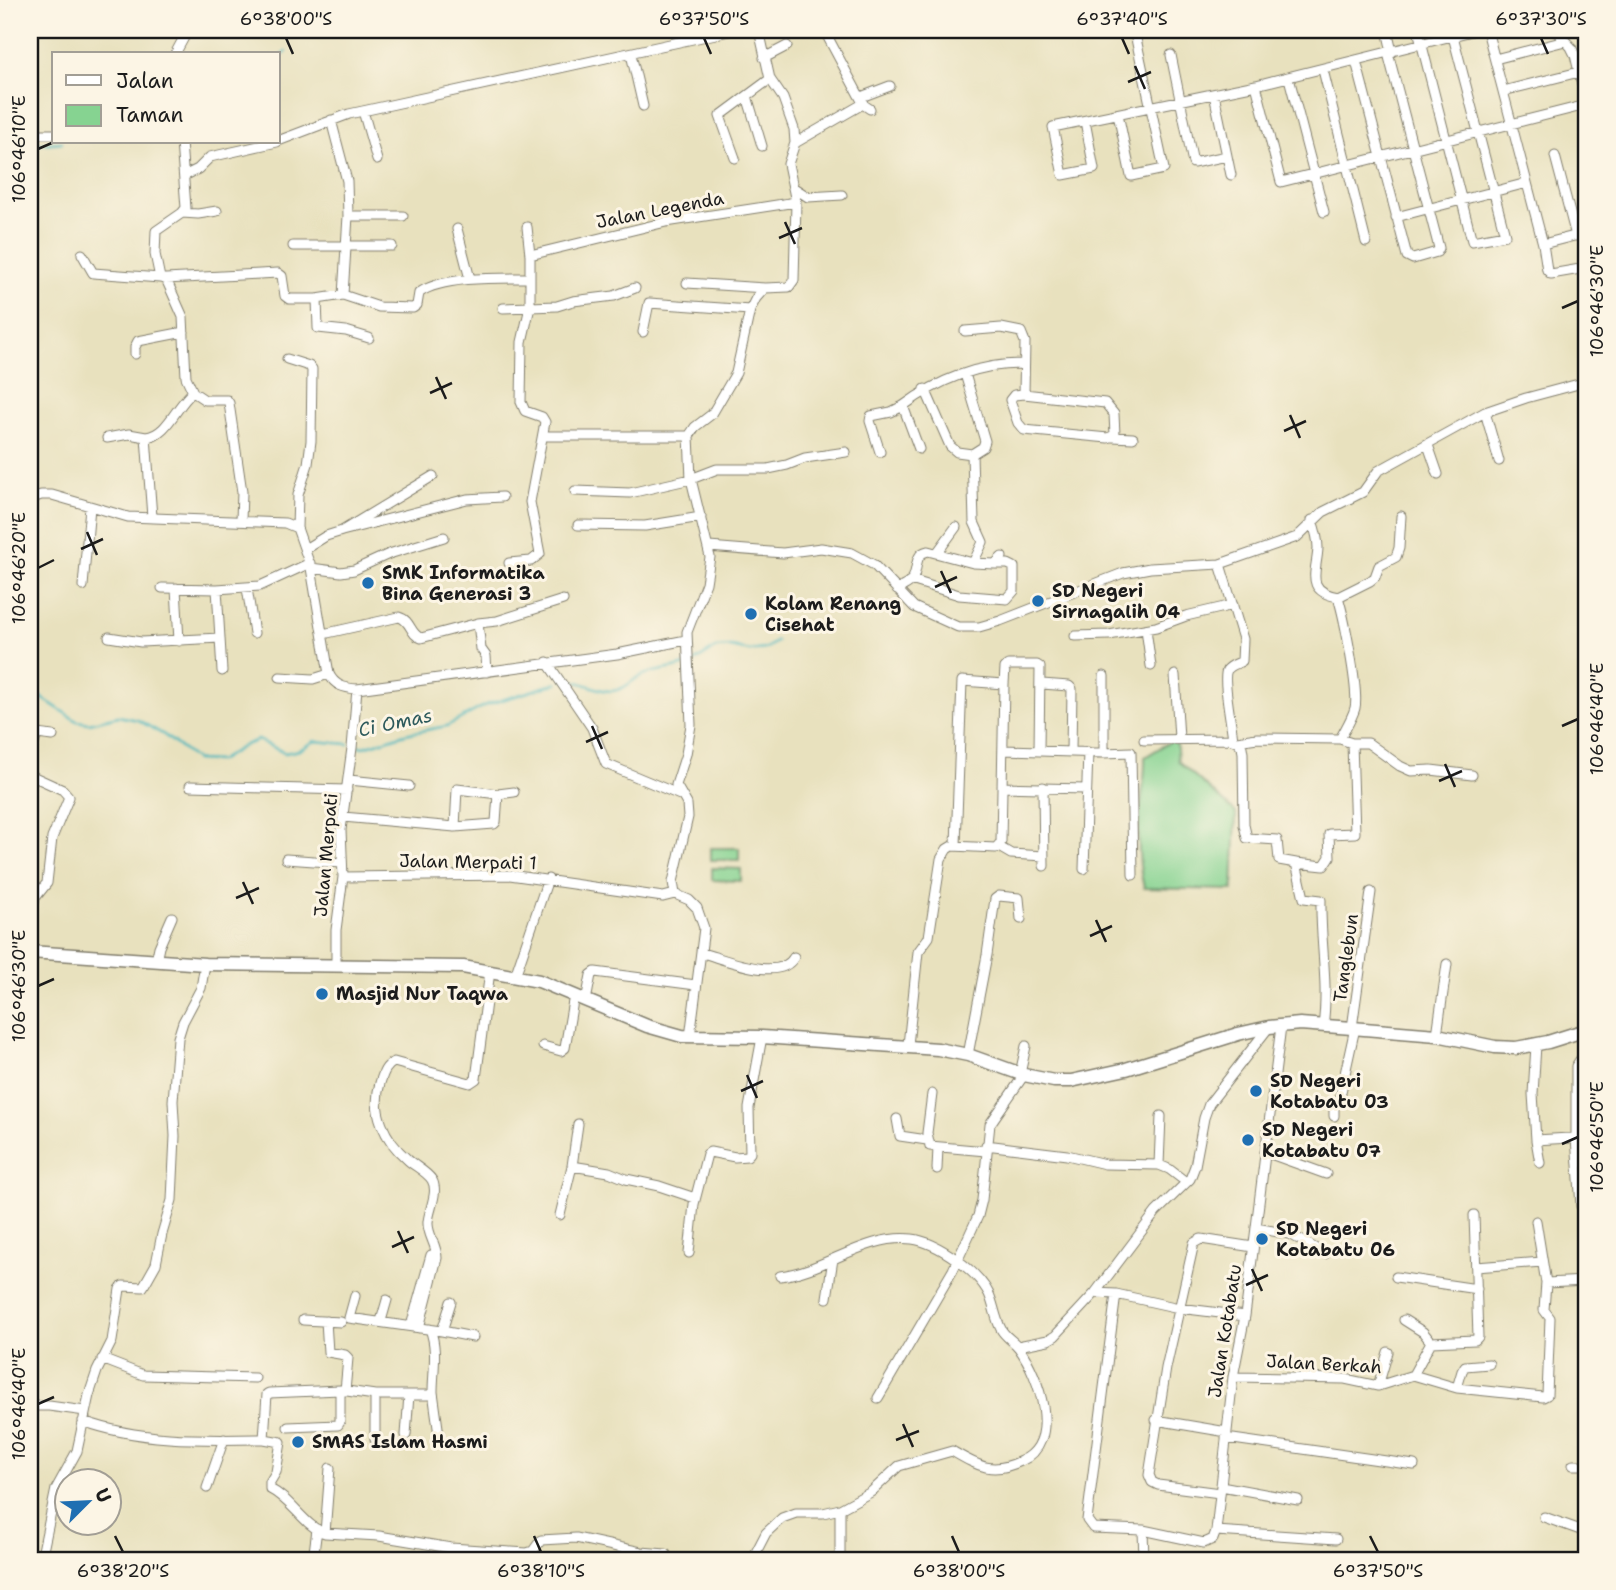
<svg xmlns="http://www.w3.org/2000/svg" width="1616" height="1590" viewBox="0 0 1616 1590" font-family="'Shantell Sans',sans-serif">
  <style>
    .green { fill: #86d391; stroke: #517856; stroke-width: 2 }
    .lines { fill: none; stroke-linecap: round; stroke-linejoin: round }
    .stream { stroke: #46b6bd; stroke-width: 2.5 }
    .street-casing { stroke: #827e6d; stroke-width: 11 }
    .secondary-casing { stroke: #827e6d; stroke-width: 15 }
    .street { stroke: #fff; stroke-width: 9 }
    .secondary { stroke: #fff; stroke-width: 12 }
    .ticks { fill: none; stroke: #1c1c1c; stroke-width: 2.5 }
    .poi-dot { fill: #1f6fb2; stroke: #fcf5e5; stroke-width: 2.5 }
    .labels { text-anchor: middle; stroke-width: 6; stroke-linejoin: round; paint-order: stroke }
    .street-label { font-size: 18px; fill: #1c1c1c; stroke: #fcf5e5 }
    .poi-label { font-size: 18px; font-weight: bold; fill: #1c1c1c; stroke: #fcf5e5; text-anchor: start }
    .water-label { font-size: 19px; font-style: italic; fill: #2d5a5c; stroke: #fcf5e5 }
    .neatline { fill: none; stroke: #1c1c1c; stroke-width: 2.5 }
    .ticks-label { font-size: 18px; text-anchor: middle; fill: #1c1c1c }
  </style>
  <rect width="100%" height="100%" fill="#fcf5e5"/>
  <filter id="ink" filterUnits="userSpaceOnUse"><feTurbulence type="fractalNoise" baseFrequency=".0143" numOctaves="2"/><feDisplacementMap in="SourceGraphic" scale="14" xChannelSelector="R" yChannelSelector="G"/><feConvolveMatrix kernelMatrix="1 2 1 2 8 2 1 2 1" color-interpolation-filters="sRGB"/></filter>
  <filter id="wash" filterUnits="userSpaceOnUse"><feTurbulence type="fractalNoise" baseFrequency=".00686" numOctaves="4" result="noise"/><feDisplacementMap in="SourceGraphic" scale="28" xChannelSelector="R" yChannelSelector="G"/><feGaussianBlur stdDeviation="1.57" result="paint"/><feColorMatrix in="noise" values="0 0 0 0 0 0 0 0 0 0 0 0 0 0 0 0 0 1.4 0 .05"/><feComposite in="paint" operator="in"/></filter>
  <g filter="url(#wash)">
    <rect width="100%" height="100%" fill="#e8e1be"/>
    <path class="green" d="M1176,738L1178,761L1236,813L1233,890L1144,888C1139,868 1138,843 1139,822C1140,800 1146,779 1145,757Z
      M711,848H739V860H711Z
      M712,868L741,869V881L712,880Z"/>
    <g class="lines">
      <path class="stream" d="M278,59L286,52
        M30,145L62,142
        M692,663L716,648L731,647L750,651L765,649L777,641
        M563,680C581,679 595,691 612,691C623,690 628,684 637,678C652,669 669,671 685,665
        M30,690L77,721L89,723L118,716L138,720L164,735L196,760L219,761L245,745L258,740L285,753L299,750L315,741L348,744
        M355,745L364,747L405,734L447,726L486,705L557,683"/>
    </g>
  </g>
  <g filter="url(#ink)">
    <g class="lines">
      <g class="street-casing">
        <path id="street" d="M824,30L864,105
          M1387,30L1392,52
          M1418,30L1472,241L1505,235L1453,36
          M1476,30L1256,85L1281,182L1586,105
          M1487,30L1543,244
          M1555,30L1571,47L1575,55L1586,101
          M175,54L188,30
          M631,54L643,106
          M1171,55L1193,163L1227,156
          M764,58L787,46
          M1495,59L1565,41
          M1356,61L1407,256L1413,259L1437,252L1439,248L1388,53
          M1323,70L1366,242
          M1289,78L1324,212
          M1503,91L1579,72
          M1214,94L1231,175
          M747,96L762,146
          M861,97L890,86
          M363,111L377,160
          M1118,114L1131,176L1164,169L1135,34
          M331,120L347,181L348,216L343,295
          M1085,121L1094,169L1063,175L1053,127L1256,85
          M30,134H54
          M278,141L349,114L734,30
          M795,143L861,105H864L870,109
          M1555,156L1576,236
          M735,158L720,116L770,79
          M30,160V189
          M184,176L198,169L210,157L277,142
          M794,188L808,197L842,195
          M182,213L198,214L217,211
          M348,216H403
          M1396,217L1527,183
          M457,229L470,279
          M1586,233L1543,244L1547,270L1551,274L1586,268
          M293,246H392
          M82,254L93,273L160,278
          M530,255L666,222L796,202
          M166,279L278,273L282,276L285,296L289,299H317L343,295L379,307L413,308L417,305L419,293C442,276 501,278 530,278
          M687,283L765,288
          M317,299L318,328L346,331L369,338
          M503,308L557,306L573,301L614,296L635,288
          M965,331L1001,328L1021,332L1025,342L1024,394
          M643,332L649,303L750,310
          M135,354V347L138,341L184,332
          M287,359L309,366L312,369L311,441L308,464L298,495L297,528L311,568L329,674C335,686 344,688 357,689L617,654L686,640
          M925,389L950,446L957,452L972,454L983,447L985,441L965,374
          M193,392L205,400H227L229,403L242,492L241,521
          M1024,394L1105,403L1114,414L1115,435L1108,438L1024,430L1018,423L1010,400L1014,395Z
          M1485,412L1499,461
          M544,436H689
          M1113,437L1133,438
          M107,438L129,434L146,437
          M1428,445L1438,474
          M919,449L903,406C938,380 980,363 1024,364
          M880,452L870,421L871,416L891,412L903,406
          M575,491L630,493L691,479L717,469H768L787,465L805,458L846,452
          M30,499L41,495H52L128,517L285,523L297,528
          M152,517L146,437C168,435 176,405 193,392L186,377L183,317L166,279L160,278L155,254L156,231L182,213L186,208L181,142
          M1312,520C1315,529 1318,539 1318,548C1317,571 1304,591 1338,597L1370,581L1375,577L1379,566L1396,557L1399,548L1401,516
          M578,525L645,526L701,517
          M342,531L467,499L502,497
          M30,538V548
          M709,547L783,553L821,548L852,553L874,565L914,607L958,627H979L1000,621L1123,573L1150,568L1220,564L1297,537L1323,512L1363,492L1378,471L1485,412L1526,398L1586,382
          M305,549L326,536L342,531L433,476
          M937,553L956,527
          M509,563L531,561L540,554L530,502L545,422L542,417L525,411L521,402L522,342L530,307V255L527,227
          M973,563L995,564L1002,557
          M1220,564L1243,639L1242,661C1237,664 1231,665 1227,670C1222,678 1232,726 1233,740
          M311,568L341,572L354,570L389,554L444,537
          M911,580L959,595L1007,599L1014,591V567L1008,564H995
          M83,586L90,507
          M162,588L217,589L260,586L310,563
          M176,588L179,641
          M247,588L254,633
          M217,589L222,671
          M897,590C901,587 909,584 912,580C919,569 913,554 928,551L973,563L983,542L974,522L972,454
          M1338,597C1344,616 1359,691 1355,708C1352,719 1345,729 1340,739
          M1146,629L1151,666
          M323,634L399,617C411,620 410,635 421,638L478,623
          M1075,636L1109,635L1156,627L1186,616L1233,605
          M109,637L141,642L220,638
          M547,662L592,728L606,764L680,795
          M487,672L486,656L481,649L478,623L497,621L563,600
          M1175,675L1179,738
          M280,677L313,679L329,674
          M1042,684L1069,686L1072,689L1071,751
          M1144,740L1228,739L1237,741L1257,738L1340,739L1352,743H1368L1400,766L1411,771L1431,770L1472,775
          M1237,741L1242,747L1243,753L1244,825L1247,838L1277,840L1279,860L1296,863
          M1004,750L1104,753V676
          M1104,753L1131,752L1133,875
          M30,756L37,734L53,736
          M30,775L63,790L69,797L52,838L47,883L35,898L30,920
          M349,780L409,786
          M190,786L347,790
          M1002,787L1086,789
          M1043,787L1044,866
          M343,817L455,827L494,824L496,822L498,794
          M455,827L457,789L498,794L514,792
          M956,845L962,681L1004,684
          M999,847L1011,854L1044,856
          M286,859L342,863
          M1084,869L1088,752
          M343,877L510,875L663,897L675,894
          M702,953C725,959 780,983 794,957
          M156,961L159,947L172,917
          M336,965V930L343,877L341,830L352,748L357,689
          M515,976L548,879
          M586,1001L591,975L595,972L696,985
          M1323,1026C1329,984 1320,942 1321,900L1304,898L1296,863L1324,866L1330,857L1329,834L1355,833L1352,743
          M1352,1028L1371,892
          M1437,1035L1447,964
          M690,1037L704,928L697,908L689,900L675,894L673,882L688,817L687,804L676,785L686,754L691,725L687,632L706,583L710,557L691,479L689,436L695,427L712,414L736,373L750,310L756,298L765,288L789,287L794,280L796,202L788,164L795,143L794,129L783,98L770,79L759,30
          M908,1045L918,952L929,937L941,859L947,849L952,846L996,848L1001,842L1004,684L1005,668L1008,665H1037L1040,667L1039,751
          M1536,1045L1533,1094L1536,1140
          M543,1046L561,1051L565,1048L574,995
          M968,1055L987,955L995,899L999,896L1019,898L1021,919
          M1586,1060H1580L1576,1066V1138L1581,1206L1586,1211
          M1020,1074L1026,1046
          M932,1094L927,1133L930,1146L986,1151
          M1334,1116V1102L1339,1101L1355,1028
          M897,1119L900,1136L927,1140
          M986,1145L1067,1155L1105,1164L1159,1165L1169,1169L1186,1182
          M1265,1152L1326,1174
          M1540,1163L1536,1140L1586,1137
          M1159,1165L1161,1116
          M572,1166L609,1172L626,1179L659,1186L695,1198
          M937,1169L938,1148
          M560,1215L572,1166L578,1124
          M1256,1228L1290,1234L1325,1254
          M689,1253L694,1204L707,1154L710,1152L735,1157L747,1156L750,1153L749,1108L762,1037
          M1476,1267L1542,1262
          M1396,1277L1477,1289
          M1546,1283L1586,1281
          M1095,1293L1116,1294L1179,1308L1245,1316
          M1116,1294L1087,1520L1093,1528L1143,1530
          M355,1296L349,1318L442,1331L451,1302
          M827,1298L833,1259
          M303,1320L341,1322
          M1404,1320L1423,1332L1431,1342
          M326,1321L328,1352L345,1355L348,1358L345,1391
          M381,1321L387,1300
          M411,1326L431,1255
          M419,1328L437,1258C437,1245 427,1234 428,1222C429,1209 439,1192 432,1180C426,1171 414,1166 407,1159C385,1140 371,1112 380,1083C383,1074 385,1066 394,1062L470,1083L476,1079L490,971
          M442,1331L473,1337
          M1018,1346L1048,1340L1055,1336L1095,1293L1156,1212L1190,1179L1195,1166L1204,1118L1209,1104L1269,1027
          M102,1359L143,1375L255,1378
          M1413,1375L1457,1388L1543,1397L1547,1395L1550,1318L1544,1310L1546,1283L1536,1221
          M1233,1377L1345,1379L1378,1386L1413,1375L1431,1342L1475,1340L1478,1337L1474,1215
          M1378,1386L1388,1352
          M1457,1388L1462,1371L1465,1366L1489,1364
          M433,1392L439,1435
          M878,1398L953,1270L978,1216L982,1200L990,1124L1024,1075
          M30,1406H49L85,1411
          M1156,1420L1227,1432
          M83,1421C140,1442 204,1440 264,1439L281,1442L276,1472L270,1482V1489C291,1499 305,1527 325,1533L379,1536L451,1548L527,1553L533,1551L541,1540L576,1538L641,1552L666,1554
          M288,1427L338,1425L340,1422V1390
          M406,1435L409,1395
          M1226,1438L1414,1465
          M264,1439L267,1394L269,1393L340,1390L375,1395H429L433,1392C433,1371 438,1350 430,1329
          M375,1439V1395
          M1573,1465H1586
          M1221,1486L1298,1500
          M207,1488L224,1439
          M1220,1493L1158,1485L1152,1482L1149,1475L1166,1368L1194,1243L1201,1239L1253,1247
          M1544,1517L1586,1532
          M1216,1531L1336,1539
          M325,1533L330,1468
          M41,1560L56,1489L77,1451L89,1395L97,1371L112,1341L120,1289L123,1286L143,1287L156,1264L162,1234L172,1200L175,1136L173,1101L178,1038L183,1022L201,988L205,964
          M313,1560L317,1529
          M752,1560L766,1533L782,1518L796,1513H823L840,1509L871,1492L899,1466L952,1451C978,1466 992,1475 1021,1461C1063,1443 1039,1376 1019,1348C1014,1341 1005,1337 1001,1329C995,1318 994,1305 989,1294C978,1271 937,1242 912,1239C865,1234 825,1271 780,1276
          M840,1560V1509
          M1144,1560L1143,1530L1204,1543L1213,1539L1216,1531L1233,1377L1245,1316L1281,1026"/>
      </g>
      <g class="secondary-casing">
        <path id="secondary" d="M30,952L205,964L463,967L539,981L647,1026L682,1036L762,1037L938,1049L968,1055L1024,1075L1054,1081H1071L1126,1069L1238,1034L1269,1027L1300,1024L1352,1028L1437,1035L1495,1047L1516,1048L1548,1042L1586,1030"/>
      </g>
      <use href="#street" class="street"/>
      <use href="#secondary" class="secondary"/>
    </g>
  </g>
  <path class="ticks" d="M286,38L293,54M704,38L711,54M1122,38L1129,54M1541,38L1548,54M1135,66L1145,89M1128,82L1151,72M38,149L54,142M785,222L795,244M779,238L802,228M1562,308L1578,301M436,377L446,399M430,393L452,383M1290,415L1300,438M1284,431L1306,421M87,532L97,555M81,549L103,539M38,568L54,560M941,571L951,593M935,587L957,577M592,726L602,749M1562,726L1578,719M586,742L608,732M1445,764L1455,787M1439,781L1462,771M243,882L253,904M236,898L259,888M1096,920L1106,942M1090,936L1112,926M38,986L54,979M747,1075L757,1098M741,1091L763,1081M1562,1144L1578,1137M398,1231L408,1253M392,1247L414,1237M1252,1269L1262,1291M1246,1285L1268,1275M38,1404L54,1397M903,1424L913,1447M896,1440L919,1431M115,1536L123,1552M534,1536L541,1552M952,1536L959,1552M1370,1536L1378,1552"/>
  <g class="poi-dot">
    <circle cx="368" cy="583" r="7"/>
    <circle cx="1038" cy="601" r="7"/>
    <circle cx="751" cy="614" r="7"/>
    <circle cx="322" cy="994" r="7"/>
    <circle cx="1256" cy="1091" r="7"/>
    <circle cx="1248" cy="1140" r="7"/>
    <circle cx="1262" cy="1239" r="7"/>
    <circle cx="298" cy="1442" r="7"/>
  </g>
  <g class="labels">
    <g class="street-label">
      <text transform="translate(660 210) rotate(-11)" y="6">Jalan Legenda</text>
      <text transform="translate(326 855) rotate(-85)" y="6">Jalan Merpati</text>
      <text transform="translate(468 862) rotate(1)" y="6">Jalan Merpati 1</text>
      <text transform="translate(1346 958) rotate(-82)" y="6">Tanglebun</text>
      <text transform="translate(1225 1331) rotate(-81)" y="6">Jalan Kotabatu</text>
      <text transform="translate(1324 1364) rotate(3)" y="6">Jalan Berkah</text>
    </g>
    <g class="poi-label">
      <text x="382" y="579">SMK Informatika<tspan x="382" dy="21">Bina Generasi 3</tspan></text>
      <text x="1052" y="597">SD Negeri<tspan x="1052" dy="21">Sirnagalih 04</tspan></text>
      <text x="765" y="610">Kolam Renang<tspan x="765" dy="21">Cisehat</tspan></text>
      <text x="336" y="1000">Masjid Nur Taqwa</text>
      <text x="1270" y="1087">SD Negeri<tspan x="1270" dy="21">Kotabatu 03</tspan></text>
      <text x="1262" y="1136">SD Negeri<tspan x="1262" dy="21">Kotabatu 07</tspan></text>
      <text x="1276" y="1235">SD Negeri<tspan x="1276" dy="21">Kotabatu 06</tspan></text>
      <text x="312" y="1448">SMAS Islam Hasmi</text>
    </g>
    <g class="water-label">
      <text transform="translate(395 722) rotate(-12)" y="7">Ci Omas</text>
    </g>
  </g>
  <rect width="1616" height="1590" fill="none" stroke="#fcf5e5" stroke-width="77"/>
  <rect x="52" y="52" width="228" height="91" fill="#fcf5e5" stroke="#a29e95" stroke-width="2"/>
  <rect x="66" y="75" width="35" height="10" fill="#ffffff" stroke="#a29e95" stroke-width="2"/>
  <text x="116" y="88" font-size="21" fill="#1c1c1c">Jalan</text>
  <rect x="66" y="105" width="35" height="21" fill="#86d391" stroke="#a29e95" stroke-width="2"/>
  <text x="116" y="122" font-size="21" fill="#1c1c1c">Taman</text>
  <g transform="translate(88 1502) rotate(66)"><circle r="33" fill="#fcf5e5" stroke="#a29e95" stroke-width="2"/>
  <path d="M0-5L12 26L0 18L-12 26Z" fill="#1f6fb2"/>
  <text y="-10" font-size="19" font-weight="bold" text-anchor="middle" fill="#1c1c1c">U</text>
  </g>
  <rect x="38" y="38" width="1540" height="1514" class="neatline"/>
  <g class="ticks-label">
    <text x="286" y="25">6°38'00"S</text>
    <text x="704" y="25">6°37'50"S</text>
    <text x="1122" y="25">6°37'40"S</text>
    <text x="1541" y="25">6°37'30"S</text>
    <text transform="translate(19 149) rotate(-90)" y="6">106°46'10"E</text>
    <text transform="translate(1597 301) rotate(-90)" y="6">106°46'30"E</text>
    <text transform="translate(19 568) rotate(-90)" y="6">106°46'20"E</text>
    <text transform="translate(1597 719) rotate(-90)" y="6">106°46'40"E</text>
    <text transform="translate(19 986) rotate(-90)" y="6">106°46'30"E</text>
    <text transform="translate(1597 1137) rotate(-90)" y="6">106°46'50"E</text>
    <text transform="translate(19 1404) rotate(-90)" y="6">106°46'40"E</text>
    <text x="123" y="1577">6°38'20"S</text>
    <text x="541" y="1577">6°38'10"S</text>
    <text x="959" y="1577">6°38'00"S</text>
    <text x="1378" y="1577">6°37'50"S</text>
  </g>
</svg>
